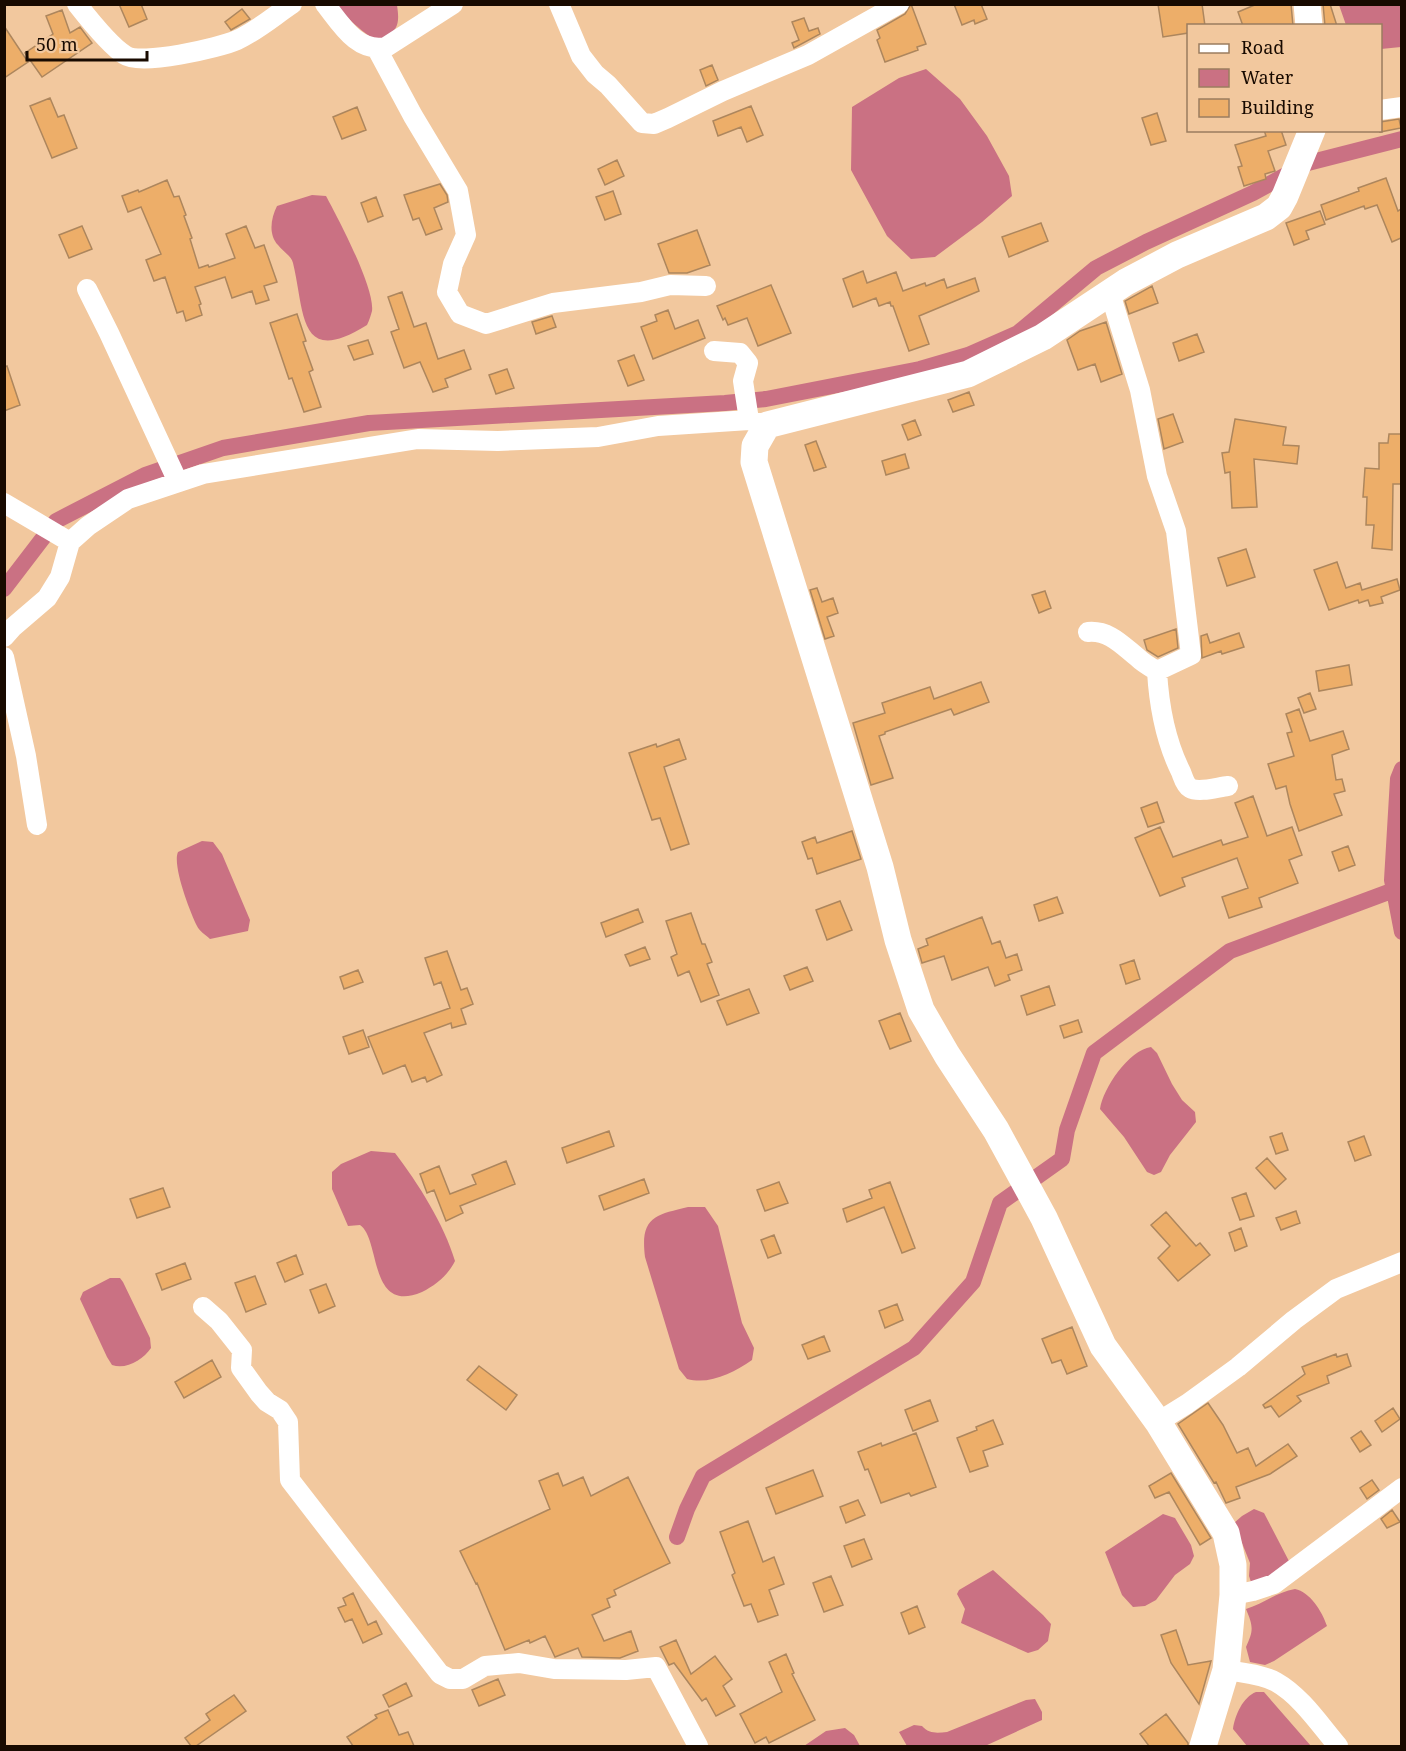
<svg xmlns="http://www.w3.org/2000/svg" width="1406" height="1751" viewBox="0 0 1406 1751" font-family="'Noto Serif',serif">
  <style>
    .water { fill: #ca7183 }
    .lines { fill: none; stroke-linecap: round; stroke-linejoin: round }
    .canal { stroke: #ca7183; stroke-width: 16 }
    .building { fill: #edae69; stroke: #ad865d; stroke-width: 1.5 }
    .minor { stroke: #fff; stroke-width: 20 }
    .secondary { stroke: #fff; stroke-width: 27 }
  </style>
  <rect width="100%" height="100%" fill="#f2c89e"/>
  <path class="water" d="M335,5H397C399,19 400,30 385,37C380,39 376,39 371,37C361,31 343,14 335,5Z
    M1339,5H1401V47L1381,49L1380,26L1346,25Z
    M926,69L960,99L987,136L1009,176L1012,196L982,222L935,257L911,259L887,236L851,170L852,107L899,78Z
    M312,195L326,196C338,218 375,288 372,311C371,315 369,321 367,325C298,368 305,313 293,263C291,255 283,252 278,245C268,234 271,218 277,206Z
    M202,841L213,842L222,854L250,920L248,931L210,939C206,935 199,931 197,926C190,912 172,865 178,852Z
    M1151,1047L1157,1053L1172,1084L1182,1100L1195,1112L1196,1122L1170,1155L1161,1172L1154,1175L1147,1172L1124,1137L1100,1109C1103,1088 1129,1050 1151,1047Z
    M371,1151L395,1153C418,1183 444,1224 455,1261C448,1275 436,1285 422,1292C368,1315 381,1239 360,1225L348,1226L332,1189V1172L341,1164Z
    M688,1207H705L718,1226L742,1323L754,1348L752,1360C733,1373 710,1385 687,1379L679,1369L645,1257C640,1217 655,1215 688,1207Z
    M110,1278H120L123,1282L150,1338L151,1348C143,1360 126,1370 112,1365L107,1357L80,1299L83,1292Z
    M1254,1509L1264,1513L1291,1565L1252,1585L1249,1576L1250,1563L1234,1523L1242,1516Z
    M1163,1514L1175,1518L1191,1545L1194,1556L1190,1564L1175,1575L1156,1600L1145,1606L1133,1607L1122,1595L1105,1552Z
    M993,1570L1043,1615L1051,1624L1048,1641L1038,1650L1028,1653L961,1623L965,1609L957,1594L959,1590Z
    M1295,1589C1310,1592 1322,1611 1327,1626L1274,1661L1265,1665L1250,1662L1246,1647C1254,1630 1253,1626 1246,1609C1263,1604 1277,1592 1295,1589Z
    M1256,1692H1264L1311,1746H1247L1233,1729C1235,1715 1243,1697 1256,1692Z
    M1035,1699L1042,1712V1720L985,1746H907L899,1732L914,1725L922,1726C929,1734 937,1733 947,1732L1026,1700Z
    M845,1728L854,1735L860,1746H804L826,1731Z"/>
  <g class="lines">
    <path class="canal" d="M4,589L56,521L145,475L223,448L369,423L725,403L766,399L920,369L968,355L1018,333L1096,268L1146,242L1253,193L1308,163L1402,139
      M1402,769L1398,779L1392,880L1402,932
      M677,1537L687,1509L703,1476L914,1348L973,1282L1000,1203L1062,1159L1067,1130L1094,1053L1230,951L1394,890"/>
  </g>
  <path class="building" d="M119,4H141L147,19L129,27Z
    M911,4L926,44L917,47L918,50L885,62L877,40L880,38L877,30L905,14Z
    M954,4H981L987,19L975,24L974,20L962,25Z
    M1158,4H1202L1205,26H1188V33L1163,37Z
    M1257,4H1291L1293,26H1243L1238,12Z
    M1323,4H1330L1337,26H1325Z
    M242,9L250,19L231,30L225,22Z
    M62,10L70,33L80,27L92,43L42,77L25,53L53,34L46,16Z
    M804,18L809,31L818,28L820,34L794,48L792,43L799,40L792,22Z
    M4,26L28,62L4,78Z
    M712,65L718,80L706,86L700,70Z
    M50,98L58,117L64,115L77,148L52,158L30,106Z
    M751,106L763,135L747,142L741,127L718,136L713,121Z
    M357,107L366,130L342,139L333,117Z
    M1157,113L1166,141L1151,145L1142,118Z
    M1399,119L1401,128L1380,132V122Z
    M1264,130H1281L1286,145L1268,151L1275,171L1265,174L1266,179L1244,186L1238,167L1242,166L1235,145L1266,136Z
    M617,160L624,176L605,185L598,169Z
    M1386,178L1398,211L1401,209V238L1392,242L1377,205L1365,209L1364,206L1326,220L1321,205L1359,191L1358,188Z
    M167,180L174,197L179,196L186,215L184,216L192,238L190,239L199,268L208,265L209,267L235,258L226,234L246,226L255,248L264,245L277,282L264,286L269,300L256,304L252,291L232,298L225,277L195,287L201,304L199,305L202,315L186,321L183,311L177,313L165,277L154,281L146,260L161,254L141,207L128,212L122,196L138,190L139,192Z
    M440,184L447,195L448,202L434,208L442,229L426,235L419,218L413,220L404,195Z
    M613,191L621,214L605,220L596,197Z
    M376,197L383,216L368,222L361,203Z
    M1320,211L1325,224L1306,231L1309,239L1294,245L1286,223Z
    M1041,223L1048,241L1009,257L1002,237Z
    M82,226L92,249L69,258L59,235Z
    M697,230L710,265L687,273H669L658,244Z
    M863,271L867,283L896,272L903,291L925,283L926,286L944,279L947,288L975,278L979,291L919,316L929,344L909,351L893,306H891L890,302L879,306L876,298L853,307L843,279Z
    M771,285L791,333L758,346L747,318L728,325L725,318L723,320L717,306Z
    M1152,286L1158,303L1129,314L1125,301Z
    M402,292L414,327L426,323L438,359L464,350L471,369L445,379L448,387L433,392L420,362L404,368L391,332L399,329L388,297Z
    M668,310L675,329L698,320L705,338L653,359L641,327L657,321L655,315Z
    M297,314L306,341L303,342L313,370L309,372L321,407L304,412L292,378L289,379L270,323Z
    M552,316L556,327L536,334L532,322Z
    M1106,322L1122,374L1101,382L1095,364L1078,370L1067,340L1080,331Z
    M1197,334L1204,352L1179,361L1173,343Z
    M368,340L373,354L354,360L348,346Z
    M634,355L644,380L628,386L618,361Z
    M7,366L20,405L4,411V367Z
    M507,369L514,388L496,394L489,375Z
    M969,392L974,405L953,412L948,400Z
    M1173,414L1183,442L1164,449L1158,419Z
    M1235,419L1286,427L1283,445L1299,446L1297,464L1254,459L1257,507L1232,508L1230,472L1225,473L1222,453L1229,452Z
    M915,420L921,435L908,440L902,425Z
    M1389,434H1401V484H1393L1392,550L1372,548L1374,525H1366L1367,497H1363L1365,468L1379,469V443H1388Z
    M816,441L826,467L814,471L805,445Z
    M905,454L909,468L886,475L882,461Z
    M1246,549L1255,577L1227,586L1218,558Z
    M1337,562L1346,588L1360,583L1362,590L1397,579L1400,590L1381,597L1383,603L1370,606L1368,600L1359,603L1358,600L1329,610L1314,570Z
    M817,588L822,602L833,598L838,613L827,617L834,636L825,639L810,590Z
    M1045,591L1051,608L1039,613L1032,595Z
    M1176,629L1178,648L1158,657L1147,650L1144,640Z
    M1239,633L1244,647L1222,654L1221,651L1202,658L1201,636L1207,634L1210,643Z
    M1349,665L1352,685L1319,691L1316,671Z
    M981,682L989,702L954,715L951,709L885,732V734L879,736L893,778L871,785L853,723L885,713L882,703L930,687L934,699Z
    M1310,693L1316,709L1304,713L1298,698Z
    M1299,709L1310,741L1343,731L1349,749L1332,755L1336,780L1342,779L1345,791L1334,794L1342,815L1299,831L1290,804L1286,786L1276,789L1268,764L1294,756L1287,733L1292,732L1286,714Z
    M679,739L686,759L664,767L689,844L671,850L660,818L652,820L629,753L656,744L657,747Z
    M1253,796L1267,836L1292,827L1302,855L1289,860L1298,883L1259,898L1262,907L1229,918L1222,897L1248,888L1237,858L1182,878L1185,886L1160,896L1135,838L1160,827L1173,857L1221,840L1223,845L1248,837L1235,803Z
    M1157,802L1164,822L1148,827L1141,808Z
    M852,831L861,859L817,874L812,858L808,859L802,842L815,837L817,843Z
    M1348,846L1355,865L1339,871L1332,852Z
    M1057,897L1063,913L1039,921L1034,905Z
    M840,901L852,930L827,940L816,910Z
    M638,909L643,922L606,937L601,923Z
    M691,913L702,944H705L712,962L707,964L719,995L701,1002L689,971L678,976L671,957L677,954L666,921Z
    M982,917L992,944L1000,941L1006,958L1017,954L1022,970L1008,975L1010,980L995,986L988,967L952,980L944,956L922,963L918,949L928,945L926,939Z
    M645,947L650,959L630,966L625,955Z
    M447,951L461,990L467,988L473,1004L461,1009L466,1024L452,1028L451,1023L424,1033L442,1075L427,1082L425,1077L412,1082L405,1065L383,1074L368,1037L450,1008L441,982L434,985L425,958Z
    M1134,960L1140,979L1126,984L1120,965Z
    M807,967L813,981L790,990L784,976Z
    M358,970L363,982L344,989L340,977Z
    M1049,986L1055,1005L1027,1015L1021,996Z
    M749,989L759,1013L727,1025L717,1001Z
    M900,1013L911,1041L890,1049L879,1021Z
    M1078,1020L1082,1032L1064,1038L1060,1026Z
    M363,1030L369,1047L349,1054L343,1037Z
    M609,1131L614,1146L567,1163L562,1148Z
    M1282,1133L1288,1150L1276,1154L1270,1137Z
    M1364,1136L1371,1155L1355,1161L1348,1142Z
    M1267,1158L1286,1179L1275,1189L1256,1168Z
    M506,1161L515,1184L460,1206L463,1213L446,1221L434,1190L427,1193L420,1174L439,1166L450,1194L476,1184L472,1175Z
    M644,1179L649,1193L604,1210L599,1196Z
    M779,1182L788,1203L765,1211L757,1190Z
    M890,1182L915,1248L902,1253L884,1207L847,1222L843,1209L872,1198L869,1190Z
    M163,1188L170,1207L137,1218L130,1199Z
    M1246,1193L1254,1216L1240,1220L1232,1198Z
    M1296,1211L1300,1223L1281,1230L1276,1218Z
    M1166,1212L1196,1246L1200,1243L1210,1255L1178,1281L1158,1258L1170,1246L1151,1225Z
    M1241,1228L1247,1246L1235,1251L1229,1233Z
    M774,1235L781,1253L768,1258L761,1240Z
    M296,1255L303,1274L285,1282L277,1263Z
    M185,1263L191,1279L162,1290L156,1274Z
    M255,1276L266,1304L246,1312L235,1283Z
    M326,1284L335,1306L319,1313L310,1290Z
    M897,1304L903,1320L885,1328L879,1311Z
    M1072,1327L1087,1366L1067,1374L1061,1360L1052,1363L1042,1339Z
    M824,1336L830,1351L808,1359L802,1345Z
    M1336,1354L1337,1357L1347,1354L1351,1366L1327,1376L1329,1383L1297,1396L1301,1401L1279,1417L1271,1406L1265,1408L1263,1405L1305,1374L1302,1367Z
    M212,1360L221,1377L184,1398L175,1382Z
    M479,1366L517,1395L506,1410L467,1380Z
    M930,1400L938,1421L913,1431L905,1410Z
    M1208,1403L1223,1425L1237,1453L1248,1448L1256,1466L1288,1444L1297,1456L1270,1474L1236,1487L1240,1498L1226,1503L1216,1482L1214,1483L1178,1424Z
    M1393,1408L1400,1419L1382,1432L1375,1421Z
    M993,1420L1003,1444L983,1451L988,1466L970,1472L957,1438L977,1430L976,1427Z
    M1361,1431L1371,1445L1360,1452L1351,1438Z
    M916,1433L936,1487L911,1496L909,1493L881,1503L868,1469L865,1470L858,1452L881,1443L882,1446Z
    M813,1470L823,1496L776,1514L766,1488Z
    M558,1473L563,1486L583,1477L591,1496L628,1477L670,1563L614,1590L616,1595L607,1599L610,1607L592,1615L604,1641L631,1631L638,1651L620,1658L582,1657L578,1648L555,1657L545,1636L530,1643L529,1640L505,1650L477,1583L476,1584L460,1551L550,1509L539,1481Z
    M1171,1473L1211,1538L1200,1545L1169,1492L1155,1498L1149,1486Z
    M1372,1480L1379,1490L1367,1499L1360,1488Z
    M858,1500L865,1515L846,1523L840,1507Z
    M1392,1510L1400,1522L1387,1528L1381,1519Z
    M748,1521L763,1562L774,1557L784,1584L769,1590L778,1615L758,1622L751,1604L744,1606L732,1575L735,1573L720,1532Z
    M864,1539L872,1559L852,1567L844,1546Z
    M831,1576L843,1605L824,1612L813,1583Z
    M353,1593L368,1625L376,1621L382,1634L363,1643L352,1619L345,1622L338,1608L346,1605L343,1598Z
    M917,1606L925,1627L909,1634L901,1613Z
    M1176,1630L1188,1665L1211,1661L1199,1704L1171,1663L1161,1635Z
    M676,1640L691,1674L715,1656L732,1679L723,1686L735,1706L716,1716L706,1698L702,1701L674,1663L669,1665L660,1647Z
    M786,1654L794,1673L792,1674L815,1720L769,1743L766,1737L755,1743L740,1714L782,1692L769,1662Z
    M498,1679L505,1695L479,1706L472,1690Z
    M406,1683L412,1696L389,1707L383,1695Z
    M234,1695L246,1711L196,1746H191L185,1738L210,1720L206,1714Z
    M388,1710L399,1735L408,1732L414,1746H353L347,1737L377,1718L375,1715Z
    M1166,1714L1188,1743V1746H1149L1140,1734Z"/>
  <g class="lines">
    <path class="minor" d="M77,4C88,18 110,46 125,55C140,66 219,48 237,40C257,31 274,16 292,4
      M325,4C341,24 357,53 386,47L453,4
      M559,4L581,56L595,74L608,85L642,123L654,124L668,118L723,91L808,55L899,4
      M377,49L413,116L458,191L466,235L453,264L447,292L460,314L486,324L553,303L641,292L670,285L706,286
      M1380,110L1402,107
      M87,289L109,333L178,482
      M1110,293L1140,390L1157,476L1176,531L1191,655L1157,671C1159,706 1165,740 1181,772C1183,777 1185,785 1190,788C1199,793 1218,787 1228,786
      M714,351L740,353L748,363L743,381L749,420
      M4,503L70,542
      M1088,632C1109,630 1122,645 1137,657C1143,663 1150,667 1157,671
      M4,637L12,628L47,598L60,577L70,542L88,526L128,499L203,474L418,439L498,441L598,437L658,426L749,420L767,425
      M4,657L26,756L37,825
      M203,1307L219,1321L242,1350L241,1368L259,1393L267,1402L280,1410L288,1422L290,1480L440,1674L450,1679H463L485,1666L519,1663L554,1669L626,1670L656,1667L698,1746
      M1158,1422L1187,1404L1238,1367L1294,1320L1336,1289L1402,1262
      M1233,1595L1253,1591L1274,1584L1402,1488
      M1226,1670C1242,1673 1261,1674 1276,1682C1301,1696 1320,1725 1338,1746"/>
    <path class="secondary" d="M1307,4L1309,26
      M1203,1746L1226,1670L1233,1595V1565L1226,1533L1158,1422L1103,1346L1044,1218L996,1130L947,1055L921,1010L898,940L880,867L754,462L755,446L767,425L968,374L1043,337L1126,282L1177,255L1266,217L1279,207L1285,196L1312,130"/>
  </g>
  <rect width="1406" height="1751" fill="none" stroke="#180a00" stroke-width="12"/>
  <rect x="1187" y="24" width="195" height="108" fill="#f2c89e" stroke="#9b7c5f" stroke-width="1.5"/>
  <rect x="1199" y="44" width="30" height="9" fill="#ffffff" stroke="#9b7c5f" stroke-width="1.5"/>
  <text x="1241" y="54" font-size="18" fill="#180a00">Road</text>
  <rect x="1199" y="69" width="30" height="18" fill="#ca7183" stroke="#9b7c5f" stroke-width="1.5"/>
  <text x="1241" y="84" font-size="18" fill="#180a00">Water</text>
  <rect x="1199" y="99" width="30" height="18" fill="#edae69" stroke="#9b7c5f" stroke-width="1.5"/>
  <text x="1241" y="114" font-size="18" fill="#180a00">Building</text>
  <path d="M27 51v9h120v-9" fill="none" stroke="#180a00" stroke-width="3"/>
  <text x="36" y="51" font-size="18" fill="#180a00" stroke="#f2c89e" stroke-width="4.5" paint-order="stroke">50 m</text>
</svg>
